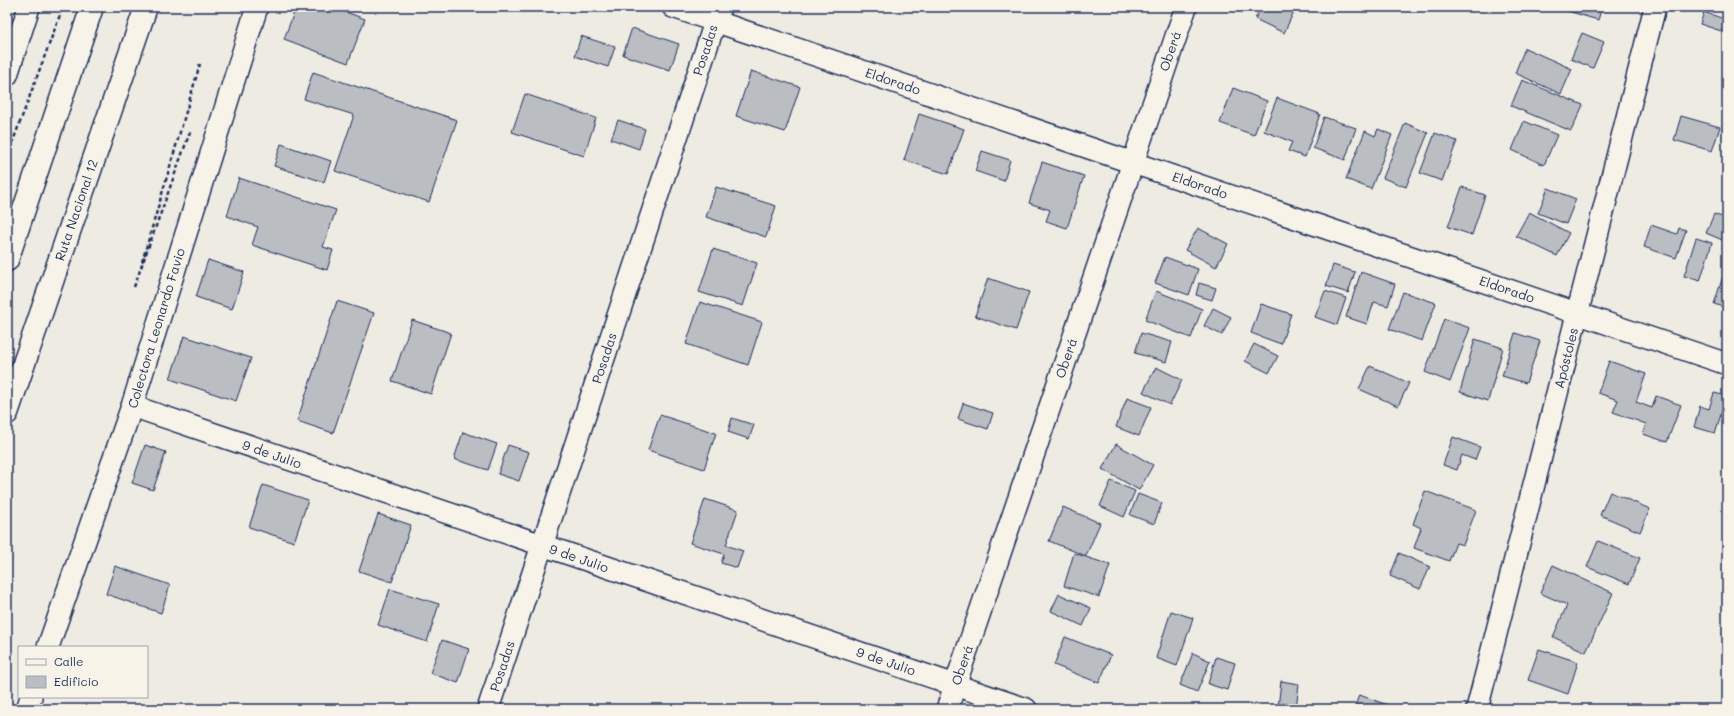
<svg xmlns="http://www.w3.org/2000/svg" width="1734" height="716" viewBox="0 0 1734 716" font-family="Mali,sans-serif">
  <style>
    .building { fill: #babdc2; stroke: #1b2f5e }
    .lines { fill: none; stroke-linecap: round; stroke-linejoin: round }
    .street-casing { stroke: #1b2f5e; stroke-width: 24 }
    .highway-casing { stroke: #1b2f5e; stroke-width: 25 }
    .path { stroke: #1b2f5e; stroke-width: 2.5; stroke-dasharray: 4 3; stroke-linecap: butt }
    .street { stroke: #f7f3e8; stroke-width: 21 }
    .highway { stroke: #f7f3e8; stroke-width: 22 }
    .labels { text-anchor: middle; stroke-width: 3.5; stroke-linejoin: round; paint-order: stroke }
    .street-label { font-size: 13px; fill: #1b2f5e; stroke: #f7f3e8 }
  </style>
  <rect width="100%" height="100%" fill="#eeebe2"/>
  <filter id="ink" filterUnits="userSpaceOnUse"><feTurbulence type="fractalNoise" baseFrequency=".025" numOctaves="2"/><feDisplacementMap in="SourceGraphic" scale="8" xChannelSelector="R" yChannelSelector="G"/><feConvolveMatrix kernelMatrix="1 2 1 2 8 2 1 2 1" color-interpolation-filters="sRGB"/></filter>
  <g filter="url(#ink)">
    <path class="building" d="M296,7H332L365,19L348,63L284,39Z
      M1261,7H1296L1284,33L1255,19Z
      M1554,7H1602L1598,20Z
      M1704,12L1727,20V33L1700,24Z
      M632,28L679,44L670,70L623,55Z
      M1582,33L1604,42L1593,68L1571,59Z
      M581,36L615,47L608,67L575,56Z
      M1525,48L1572,69L1561,94L1515,73Z
      M751,71L800,87L785,132L736,116Z
      M313,72L457,120L429,202L335,171L354,115L304,99Z
      M1522,80L1583,105L1571,131L1511,106Z
      M1233,88L1267,101L1254,135L1220,123Z
      M525,94L596,118L584,156L512,132Z
      M1277,98L1320,114L1305,157L1288,151L1292,142L1264,131Z
      M919,114L964,129L948,174L904,160Z
      M1681,116L1720,127L1712,151L1674,140Z
      M1324,117L1356,128L1345,160L1313,148Z
      M618,120L645,129L639,149L611,139Z
      M1524,121L1557,135L1544,165L1512,150Z
      M1405,123L1428,133L1406,187L1383,178Z
      M1378,129L1392,135L1371,189L1346,179L1365,131L1375,136Z
      M1435,133L1457,141L1442,181L1420,173Z
      M281,144L331,161L324,182L274,166Z
      M982,151L1010,160L1004,181L975,171Z
      M1042,162L1084,176L1067,228L1046,221L1050,210L1029,203Z
      M239,178L336,210L323,247L333,250L327,270L252,245L258,227L227,216Z
      M716,187L776,206L766,237L706,217Z
      M1462,187L1485,195L1472,235L1448,227Z
      M1548,188L1576,199L1566,224L1538,213Z
      M1529,212L1569,233L1557,256L1516,236Z
      M1714,214L1727,219V242L1706,233Z
      M1651,225L1677,234L1679,228L1686,230L1676,258L1644,247Z
      M1198,228L1228,244L1216,267L1185,250Z
      M1696,238L1712,243L1700,281L1684,276Z
      M713,249L757,263L743,306L699,292Z
      M1165,257L1198,269L1189,295L1155,283Z
      M208,260L244,272L232,309L196,297Z
      M1727,264V308L1714,304Z
      M1333,265L1355,272L1348,293L1326,286Z
      M1361,272L1395,284L1388,306L1374,302L1367,324L1346,317Z
      M988,278L1029,292L1016,330L975,316Z
      M1199,283L1216,288L1212,300L1196,295Z
      M1156,291L1202,309L1191,338L1145,320Z
      M1325,291L1346,298L1337,325L1315,317Z
      M1403,292L1436,303L1422,341L1389,329Z
      M337,301L374,313L333,433L297,421Z
      M700,302L762,322L748,365L686,344Z
      M1261,304L1291,314L1281,344L1251,333Z
      M1213,308L1231,317L1222,335L1204,326Z
      M1444,319L1470,328L1450,382L1425,372Z
      M412,320L451,333L431,394L392,381Z
      M1141,333L1172,342L1166,362L1135,353Z
      M1515,333L1540,341L1526,383L1502,376Z
      M184,336L251,358L236,401L170,379Z
      M1475,339L1503,348L1488,401L1460,392Z
      M1254,344L1278,356L1269,373L1245,361Z
      M1609,361L1646,374L1636,402L1652,408L1656,396L1681,405L1667,442L1643,434L1646,424L1613,412L1618,400L1598,393Z
      M1370,366L1409,383L1398,406L1359,389Z
      M1156,367L1182,380L1170,405L1143,392Z
      M1714,393L1727,396L1715,433L1694,427L1700,406L1709,409Z
      M1127,398L1151,407L1139,436L1116,427Z
      M963,403L993,413L988,429L958,419Z
      M660,415L716,433L704,469L648,450Z
      M732,418L754,425L749,439L728,432Z
      M463,432L497,444L488,470L454,459Z
      M1453,437L1480,447L1475,460L1462,455L1457,470L1443,465Z
      M1116,444L1153,465L1139,490L1102,469Z
      M145,445L166,452L153,490L132,483Z
      M508,445L529,452L519,481L498,474Z
      M1111,481L1135,491L1124,517L1100,506Z
      M263,485L308,500L294,542L249,527Z
      M1425,491L1476,510L1463,545L1456,543L1449,561L1414,548L1421,528L1413,524Z
      M1610,492L1650,509L1640,532L1600,515Z
      M1138,494L1162,503L1154,524L1130,515Z
      M705,499L738,510L726,545L743,551L737,568L721,563L724,554L690,543Z
      M1063,507L1100,523L1086,556L1049,541Z
      M378,514L411,525L392,582L359,571Z
      M1598,541L1640,558L1629,584L1587,567Z
      M1074,553L1110,565L1099,597L1064,586Z
      M1399,553L1430,567L1420,589L1390,576Z
      M1553,565L1613,593L1586,652L1553,637L1567,605L1540,593Z
      M115,566L170,585L161,613L106,594Z
      M390,589L439,604L427,642L378,625Z
      M1059,594L1091,608L1083,626L1051,611Z
      M1171,611L1193,618L1177,666L1156,658Z
      M1065,637L1111,655L1099,683L1054,665Z
      M442,640L469,649L458,683L430,673Z
      M1539,649L1578,662L1568,694L1528,680Z
      M1193,653L1210,661L1197,692L1180,685Z
      M1216,657L1235,663L1227,690L1208,684Z
      M1281,681L1299,684L1296,709L1278,708Z
      M1359,695L1388,705L1386,709H1354Z"/>
    <g class="lines">
      <g class="street-casing">
        <path id="street" d="M673,7L1727,364
          M7,75L29,7
          M132,406L1026,709
          M48,647L132,406L257,7
          M27,709L31,697
          M488,709L720,7
          M947,709L1186,7
          M1477,709L1655,7"/>
      </g>
      <g class="highway-casing">
        <path id="highway" d="M7,260L92,7
          M7,413L146,7"/>
      </g>
      <path class="path" d="M7,157L63,7
        M142,262L200,64
        M134,287L190,132"/>
      <use href="#street" class="street"/>
      <use href="#highway" class="highway"/>
    </g>
  </g>
  <g class="labels">
    <g class="street-label">
      <text transform="translate(705 50) rotate(-72)" y="5">Posadas</text>
      <text transform="translate(1170 51) rotate(-71)" y="5">Oberá</text>
      <text transform="translate(893 81) rotate(19)" y="5">Eldorado</text>
      <text transform="translate(1200 185) rotate(19)" y="5">Eldorado</text>
      <text transform="translate(76 210) rotate(-71)" y="5">Ruta Nacional 12</text>
      <text transform="translate(1507 289) rotate(19)" y="5">Eldorado</text>
      <text transform="translate(156 328) rotate(-73)" y="5">Colectora Leonardo Favio</text>
      <text transform="translate(604 358) rotate(-72)" y="5">Posadas</text>
      <text transform="translate(1066 358) rotate(-71)" y="5">Oberá</text>
      <text transform="translate(1566 358) rotate(-76)" y="5">Apóstoles</text>
      <text transform="translate(272 454) rotate(19)" y="5">9 de Julio</text>
      <text transform="translate(579 558) rotate(19)" y="5">9 de Julio</text>
      <text transform="translate(886 661) rotate(19)" y="5">9 de Julio</text>
      <text transform="translate(962 665) rotate(-71)" y="5">Oberá</text>
      <text transform="translate(502 666) rotate(-72)" y="5">Posadas</text>
    </g>
  </g>
  <rect width="1734" height="716" fill="none" stroke="#f7f3e8" stroke-width="24"/>
  <rect x="12" y="12" width="1710" height="692" fill="none" stroke="#1b2f5e" stroke-width="1.5" filter="url(#ink)"/>
  <rect x="18" y="646" width="130" height="52" fill="#f7f3e8" stroke="#9fa5b1"/>
  <rect x="26" y="659" width="20" height="6" fill="#f7f3e8" stroke="#9fa5b1"/>
  <text x="54" y="666" font-size="12" fill="#1b2f5e">Calle</text>
  <rect x="26" y="676" width="20" height="12" fill="#babdc2" stroke="#9fa5b1"/>
  <text x="54" y="686" font-size="12" fill="#1b2f5e">Edificio</text>
</svg>
